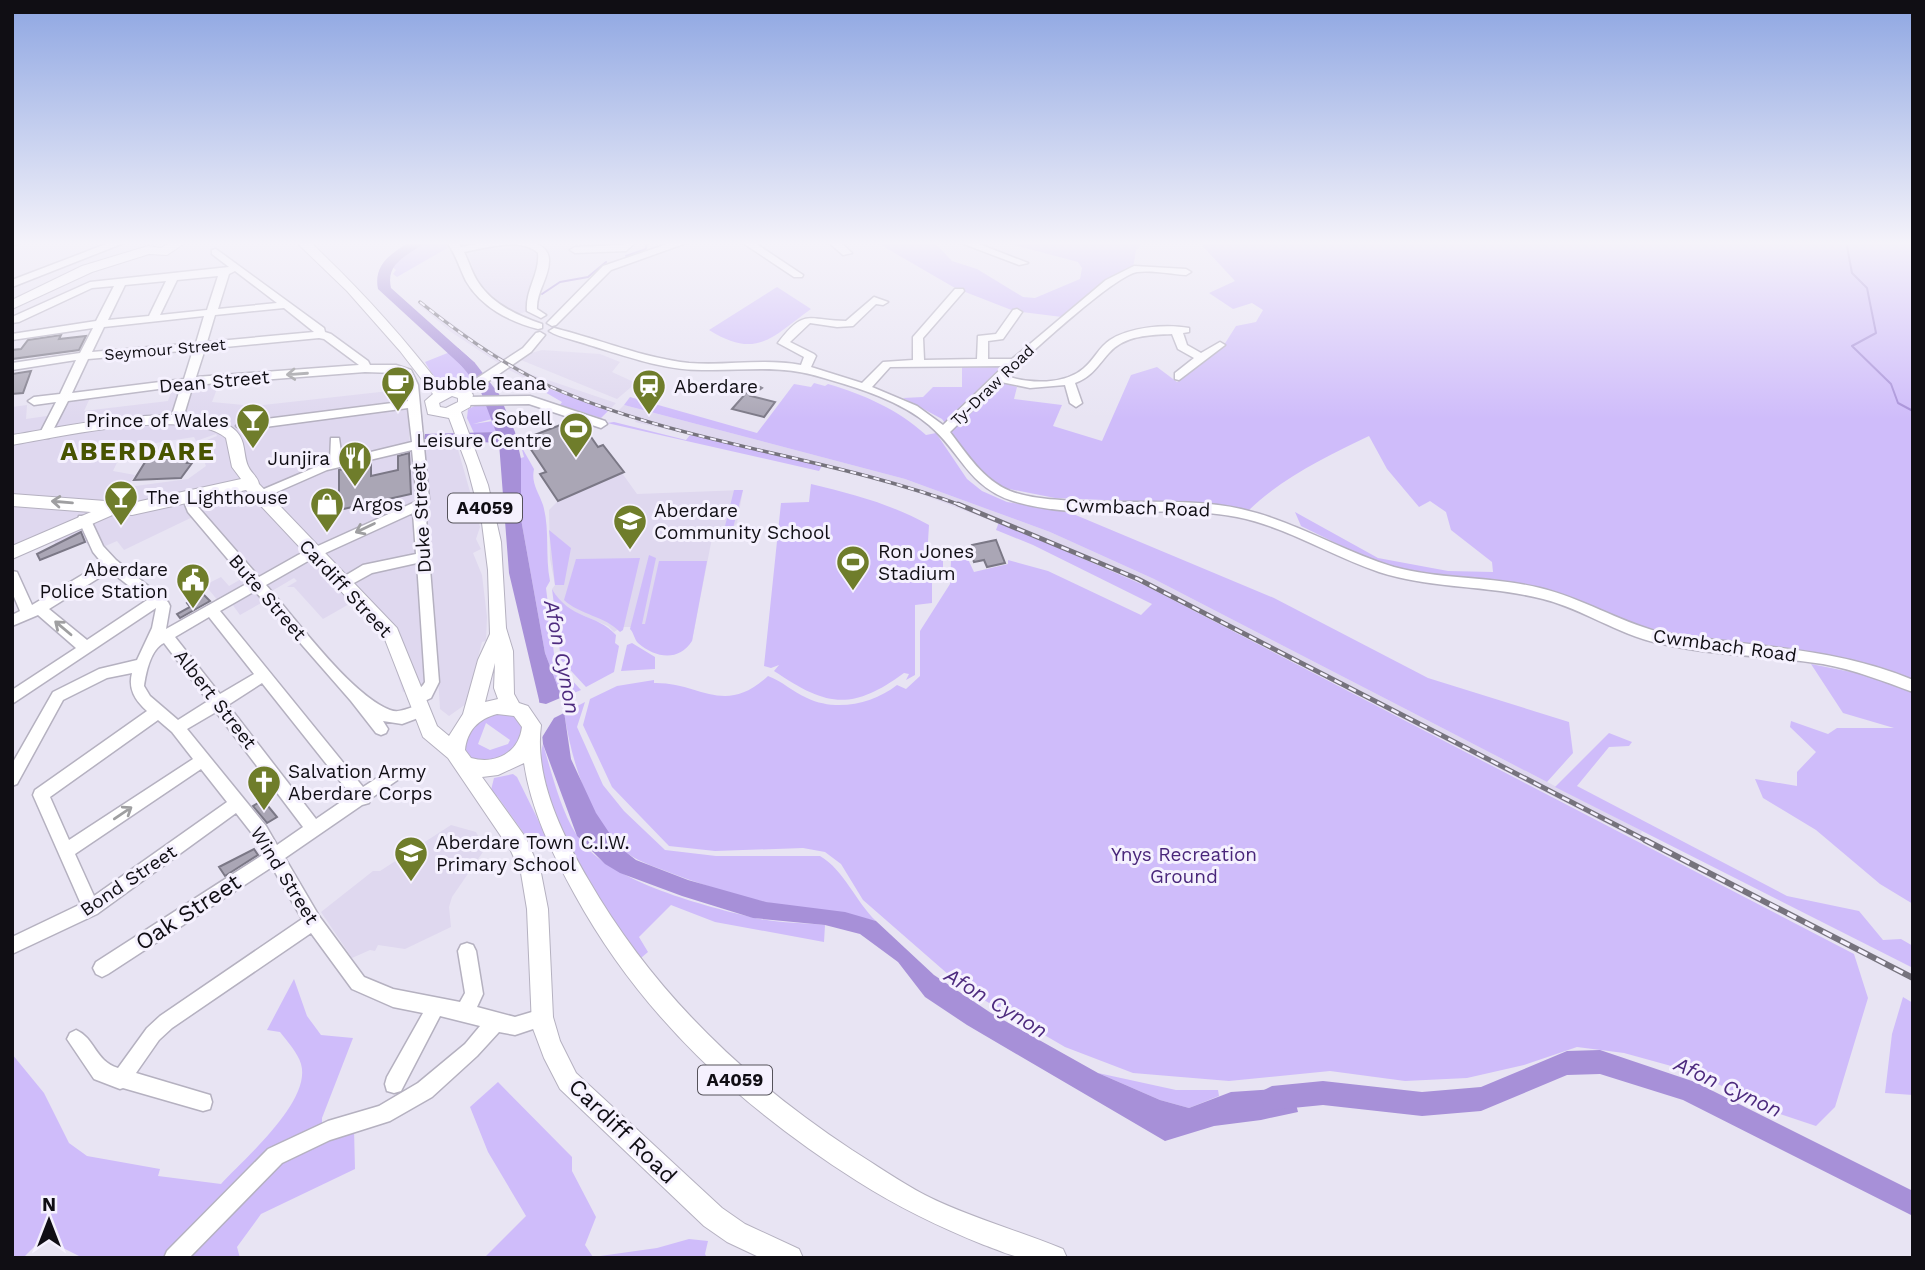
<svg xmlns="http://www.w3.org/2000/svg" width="1925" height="1270" viewBox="0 0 1925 1270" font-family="'Work Sans',sans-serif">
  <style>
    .built { fill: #dfd8ef; fill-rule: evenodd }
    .green { fill: #cfbcfa; fill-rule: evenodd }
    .water { fill: #a790d8 }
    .pier { fill: #e8e4f3 }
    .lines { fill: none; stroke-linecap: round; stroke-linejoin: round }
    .stream { stroke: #a790d8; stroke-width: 2 }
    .river { fill: #a790d8; fill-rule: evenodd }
    .building { fill: #aaa6b5; stroke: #7b7886; stroke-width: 2 }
    .minor-casing { stroke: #b5b1c0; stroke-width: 3 }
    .major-casing { stroke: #b5b1c0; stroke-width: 2 }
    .minor { fill: #fff; fill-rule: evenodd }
    .major { fill: #fff; fill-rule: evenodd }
    .rail-far2-casing { stroke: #76737d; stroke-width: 3.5 }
    .rail-far1-casing { stroke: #76737d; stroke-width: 5 }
    .rail-casing { stroke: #76737d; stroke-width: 6 }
    .rail-far2 { stroke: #f5f1fe; stroke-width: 2; stroke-dasharray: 6; stroke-linecap: butt }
    .rail-far1 { stroke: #f5f1fe; stroke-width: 2.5; stroke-dasharray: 8; stroke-linecap: butt }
    .rail { stroke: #f5f1fe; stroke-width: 3.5; stroke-dasharray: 10; stroke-linecap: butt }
    .oneway { stroke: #9f9fa1 }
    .labels { text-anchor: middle; stroke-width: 6; stroke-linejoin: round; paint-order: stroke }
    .far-street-label { font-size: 16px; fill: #100e14; stroke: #f5f1fe }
    .shield { fill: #f5f1fe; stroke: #55525a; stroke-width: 2 }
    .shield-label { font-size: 18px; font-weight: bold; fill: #100e14 }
    .street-label { font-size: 19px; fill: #100e14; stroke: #f5f1fe }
    .poi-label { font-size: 19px; fill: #100e14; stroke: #f5f1fe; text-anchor: start }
    .park-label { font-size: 19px; fill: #49267a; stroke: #f5f1fe }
    .water-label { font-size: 21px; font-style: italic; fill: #4d2a7e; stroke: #f5f1fe }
    .near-street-label { font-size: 23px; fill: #100e14; stroke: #f5f1fe }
    .district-label { font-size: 26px; font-weight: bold; letter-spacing: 2px; fill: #485400; stroke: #f5f1fe }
  </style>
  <rect width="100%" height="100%" fill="#e8e4f3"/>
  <path class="built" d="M523,245L536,249L539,266L528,311L516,315L487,293L476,278L469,255L481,248L497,250Z
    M421,301L481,345L530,374L616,403L608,411L555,393L509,370L451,332L417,303Z
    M542,350L600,354L620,362L612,372L636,383L617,399L521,360L531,353Z
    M220,381L212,402L254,406L407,389L410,448L437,443L457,446L480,527L476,539L481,549L473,553L482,575L487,617L486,641L482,642L466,704L449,716L440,709L438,677L403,692L387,642L351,603L323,619L294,587H287L297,581L294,578L260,598L263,602L240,615L232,604L219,602L205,585L221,577L229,586L255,571L203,512L124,550L117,541L94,551L85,542L42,559L41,553L55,546L54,537L12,549V407L27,405L26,419L61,414L67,400L90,398L84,411L168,401L173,386ZM216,434L217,436L197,444L206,466L188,479L128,487L135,475L113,471L124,448L194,437L196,441Z
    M624,405L905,479L1050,532L1154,579L1642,831L1638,840L1148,587L1048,542L900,486L809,461L635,422L637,418L616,413Z
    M622,473L637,494L743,490L737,523L727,534L714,537L711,543L692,641L633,627H622L614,632L608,626L563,607L552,589L555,585L550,559L549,510L558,501Z
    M451,825L476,832L485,849L452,897L449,907L451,927L405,949L378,945L375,951L370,950L352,958L321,912L373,871H380Z"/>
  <path class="green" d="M427,241H444L449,247L397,277L393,274L396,270L391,266Z
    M874,241H933L952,261L977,269L1023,297L1035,298L1080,279L1082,268L1078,262L999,241H1145L1136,250L1133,268L1062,317L1014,311L955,288Z
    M1198,241H1913V683L1904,678L1645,630L1579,602L1405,571L1356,553L1301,526L1295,512L1378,558L1448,571L1493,572L1492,562L1451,530L1446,512L1430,501L1419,507L1387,469L1369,436C1327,456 1280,479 1248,511L1203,504L1055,498L1004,488L982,475L942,419L903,398L923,397L933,387H962V365H1008L992,379L1017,387L1014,399L1062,405L1053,426L1102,441L1131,375L1157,367L1177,382L1224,345L1236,326L1256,322L1263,310L1252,303L1233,309L1209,293L1235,281Z
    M777,287L811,309C772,337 757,360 709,330Z
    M450,352L473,379L451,386L435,379L425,362Z
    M814,383L825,386L828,384C865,395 897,409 926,435L936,433L967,479L982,491L1007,502L1066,511L1274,598L1428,678L1569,722L1573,753L1547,782L1154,579L1050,532L905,479L624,405L630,397L757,433L794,384L811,387Z
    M539,385L608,411L601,418L560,405L562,402L536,387Z
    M479,404L489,406L492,419L473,424L493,421L496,432L474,433L467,418L468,409Z
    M614,422L686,440L690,435L823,464L819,471L607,423Z
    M521,446L534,469C531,483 538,491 543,505C550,529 545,556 550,581L546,588L555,662L581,690L562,698L545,653L521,519V458L524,457Z
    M811,484C853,494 891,504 929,525L927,558H943V582H932V603L915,605V675L906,680L909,674L904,673C851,712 826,706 774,671L779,665L771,668L764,666L781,503L809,502Z
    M734,490H743L733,528L721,536L684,538L681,532L724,530Z
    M999,522L1148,587L1854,954L1868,998L1835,1107L1816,1126L1780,1114L1693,1072L1624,1053L1577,1047L1524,1065L1467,1078L1405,1081L1330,1071L1229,1081L1133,1073L1065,1047L965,989L863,900L841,864L825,852L803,848L715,851L669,846L612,787L583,725L590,699L617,686L654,680V683C700,682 724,717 768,676C782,681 793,692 807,698C836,712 873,704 897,685L906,689L920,676V631L950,584L951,561L965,560V553L974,572L1008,564V560L1048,571L1141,615L1152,604L1033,545L996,530Z
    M549,530L571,548L564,585H555Z
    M649,555L656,558L642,624H645L659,561H707L692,641C679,662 655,658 638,643C634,639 634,633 630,629Z
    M640,558L623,630L620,632C605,616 580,615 564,600L576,559Z
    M552,589C570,620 596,613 616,635L615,643L619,646L614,672L586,687L561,660Z
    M632,643L655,657V669L621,671L627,645Z
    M1811,664L1861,674L1913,692V904L1880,884L1816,830L1763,798L1755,779L1797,786V772L1816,752L1790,727L1791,721L1828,734L1837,728H1894L1843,713Z
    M585,702L577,727L603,785L624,811L665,850L716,856H820C845,871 855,901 876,921C839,911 802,910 765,902C731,894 696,883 663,870C647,864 629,858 617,844C585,807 572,760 564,713Z
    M498,713L516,716L523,723L520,745L498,761L472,760L465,752L464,741L478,721ZM486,723L510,740L508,744L490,750L478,744Z
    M1609,733L1632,742L1629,746L1609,747L1577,786L1787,896L1859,911L1883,940L1901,939L1913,946V968L1555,787Z
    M543,744C552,774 560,808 576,834C603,880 701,905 751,917C775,923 801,923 825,925L824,942L715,922L671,905L639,937L648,952L635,963C608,923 528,789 543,744Z
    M513,774L517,777L549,842L542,845L536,838L530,842L497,796L494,798L491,790L494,778Z
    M294,979L307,1016L321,1035L353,1038L322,1118V1136L354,1129L355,1169L261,1214L237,1247L240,1258H83L43,1238L23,1258H12V1054L44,1093L69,1143L87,1156L160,1169L158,1176L221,1184C244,1159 312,1101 301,1064C298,1053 287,1041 280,1032L267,1030Z
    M1903,997L1913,1003V1095L1885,1093L1892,1034Z
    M1098,1073L1176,1090H1218L1219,1096L1189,1108L1160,1100Z
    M498,1082L572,1157V1171L596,1217L585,1245L593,1257L657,1248L689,1239L708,1241L705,1254L707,1258H484L526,1216L488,1152L470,1107Z"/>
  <path class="water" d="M458,348L475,363L499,394L515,432L521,459V519L545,653L562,698L571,759L596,813L618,846L636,860L688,880L766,902L845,912L876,921L934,975L991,1013L1098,1073L1160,1100L1189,1108L1231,1092L1292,1088L1298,1112L1261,1120L1214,1126L1165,1141L967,1025L925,997L898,962L860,934L825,925L753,918L682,896L620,873L605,864L577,836L543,744L539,700L509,573L499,443L424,439L425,434L496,432L479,387L450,352Z"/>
  <path class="pier" d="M565,696L568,711L554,718L541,739L536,702L546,704Z"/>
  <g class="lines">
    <path class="stream" d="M1846,241L1852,273L1867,288L1876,333L1852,346L1891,384L1898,403L1913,411
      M626,256L646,249L647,241
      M542,294L560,282L588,277L606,262"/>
    <path class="river" d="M411,241H426C410,256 385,261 391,288L475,363V369H465L378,289C373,264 392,253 411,241Z
      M1600,1050L1695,1082L1913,1191V1216L1683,1100L1600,1074L1567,1075L1481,1111L1422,1116L1323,1105L1272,1110L1264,1106L1260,1098L1264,1090L1272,1086L1323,1081L1422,1092L1481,1087L1567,1051Z"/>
  </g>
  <path class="building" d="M61,335L59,339L86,336L79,350L12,359V350L21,349L28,340Z
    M31,371L23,393L12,394V374Z
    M754,384L762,388L751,396L775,402L764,417L732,409Z
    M563,424L577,443L591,437L598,447L603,445L624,472L558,501L540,474L546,472L524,439Z
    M409,453L411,494L339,510V470L371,462V476L398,470V456Z
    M172,457L190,458L187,463H192L181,478L134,480L147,459Z
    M81,532L85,542L40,560L37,554Z
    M996,540L1005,563L987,567L984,560L974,562L969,549H973L972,545Z
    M203,594L210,601L180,618L177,614L190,607L187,603Z
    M263,800L277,817L267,823L253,806Z
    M254,849L258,855L225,876L219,867Z"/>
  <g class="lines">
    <g class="minor-casing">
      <path id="minor" d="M12,241H25L12,246Z
        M114,241H129L12,287V280Z
        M446,241H457L461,247C480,243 550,229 549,261C549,278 536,292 537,309L546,315L541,318L527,311C525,290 540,274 538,253C521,237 485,248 464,252C469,262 472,273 478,282C492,304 518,316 542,324V328L538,329C510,322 481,307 466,281C459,267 456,254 446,241Z
        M626,241H637L626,251L575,253L570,250L575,247L623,245Z
        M676,241H692L611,270L556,325L552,326L547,323L603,266Z
        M740,241H752L803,275L802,277H794Z
        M827,241H839L852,253L843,255Z
        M956,241H971L1028,263L1019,265Z
        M216,249L324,328L325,332L331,334L368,361L370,365H396L411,370L418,385L429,499L425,505L439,682L431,698L416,705L411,703L409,699C412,691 421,690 425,682L417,563L372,573L343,589L336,584L338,580L363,565L416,554L413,513L308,561L266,585C296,619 350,694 390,710C403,715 414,702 426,707L428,711L426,715L402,724L383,721L388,729L386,733L381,735L376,733L351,701L255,591L220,611L363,787L394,767L399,769L402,774L399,779L370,799L369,803L362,805L285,858L319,916L364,977L393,989L460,1002L465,993L458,951L461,945L467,943L473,945L476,951L483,994L477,1007L515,1017L542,1009L548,1012L551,1018L548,1024L515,1035L499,1032L477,1056L432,1097L390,1121L330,1140L282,1163L189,1258H164L167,1251L268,1149L328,1121L379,1106L418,1083L465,1044L480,1026L440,1016L401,1091L394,1093L387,1091L385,1084L387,1077L423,1013L393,1007L352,989L311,933L172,1028L159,1040L136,1073L210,1095L212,1102L210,1109L203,1111L123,1088L120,1089L94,1079L67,1039L70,1033L76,1030C95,1038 95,1061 118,1068L147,1028L160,1016L302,919L272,867L108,974L102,977L96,974L93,968L96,962L264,854L254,836L236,813L97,914L12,954V937L81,904L33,795L35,790L147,711C135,700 128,689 132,673L107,678L63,700L17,784L12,786V764L53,692L99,669L137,660L152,628L156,608L12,704V690L76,648L38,615L12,626V615L20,611L12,592V571L17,572L32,605L102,563L93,552L78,519L79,516H89L103,546L116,560L168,602L170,606L166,629L248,583L188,512L182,497L184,494H192L198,507L259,577L298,555L415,502L417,499L412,450L327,470L261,499L255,495L257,492L330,461L331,438H339L342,459L412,442L408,408L242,430L236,426L242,422L408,401L406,385L402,375L395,373L365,372L193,385L183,418L177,422L171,418L181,386L68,401L49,438H41L39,435L56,402L34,405L28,401L34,397L60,394L76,360L12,370V363L80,353L93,328L12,340V334L96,321L114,286L92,288L19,322L12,323V317L90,282L229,267L212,254V250ZM235,271L277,303L218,309L229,274ZM218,276L207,310L160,315L177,280ZM166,281L149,316L108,320L125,285ZM284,308L314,332L207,342L215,315ZM204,316L196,343L92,352L104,327ZM319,338L324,339L359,365L196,377L205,349ZM193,350L184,379L72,393L88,359ZM110,571L147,600L87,640L49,609ZM209,617L254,674L220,694L175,637ZM164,643L208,701L178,720L150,696L144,686C146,672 151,649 164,643ZM262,683L351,795L316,819L228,705ZM216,712L303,827L277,845L266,826L187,729ZM158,720L172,732L193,759L69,840L50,797ZM201,769L227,802L94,896L75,854Z
        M1134,266L1186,269L1191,272L1186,275C1171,274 1152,270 1137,272C1114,276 1027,356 1007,376C1029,384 1065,385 1084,368C1094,360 1099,347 1110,340C1130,327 1165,324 1189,328V332L1183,333L1187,345L1201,353L1220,342L1225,345L1179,380L1175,379V373L1194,358L1178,349L1172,334C1150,335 1125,335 1109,353C1098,365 1092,377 1075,383L1082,403L1076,407L1070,403L1065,385L1030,388L1001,382L950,432C967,454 983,480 1010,491C1026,497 1044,499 1061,500C1121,506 1182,496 1241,509C1295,521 1341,551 1394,567C1442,580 1492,576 1540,588C1582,598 1618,621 1659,632C1745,647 1832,646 1913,680V692C1883,681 1855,670 1823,664C1768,655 1712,656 1658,643C1617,634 1583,609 1543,599C1489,585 1432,589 1379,572C1331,556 1287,527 1237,517C1163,503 1086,523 1013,501C968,487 961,452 929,425C901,401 859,388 824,378C779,364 747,371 702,370C663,370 626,356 589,345C576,340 560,338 549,331L554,328C599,339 643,358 689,363C727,366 763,358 801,365L804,357L778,343C805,307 808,321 846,321L874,297L888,302L883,305L876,304L853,326L837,327L810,323L790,342L814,354L816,356L811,367L862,383L883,362L913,360V337L955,289H963L964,291L923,338L924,360L977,359L978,336L996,334L1013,310L1017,309L1022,312L1003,339L988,341V359H1012L1106,280ZM1004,366L943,425L917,406L872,387L890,367Z
        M540,332L545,335L531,352L467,396H459V390L523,348L536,333Z
        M530,396L605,421L607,424L601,428L529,404L467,405L461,401L467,397Z"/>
    </g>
    <g class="major-casing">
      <path id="major" d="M173,241H188L167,255L149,254L92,272L12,309V300L82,266L148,246L161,248Z
        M295,241H309C358,287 402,335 443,389L450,386L471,392L473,395L470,407L461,412L488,485L501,542L506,628L513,651L514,694L519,703L528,706L541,725C534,778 562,834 588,879C653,992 744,1079 852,1150C876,1165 900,1182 925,1195C968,1217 1017,1230 1063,1249L1067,1258C1052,1258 1034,1260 1019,1257C1008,1255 996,1249 984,1245C939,1227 898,1207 857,1181C741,1107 642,1017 575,895C552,853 531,810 524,763L498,775L482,777L526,838L541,873L548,909L553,1017L560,1041L576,1073L722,1208L745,1224L799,1249L803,1258H761L727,1242L704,1226L560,1089L544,1058L532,1026L527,909L521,873L511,851L448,758L423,737L384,637L246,490L132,515L117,513L12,559V546L91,512L12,506V494L132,503L241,479L232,467L226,438C190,407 59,437 12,445V435C57,428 203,396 236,431C246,441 243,454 248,466C251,473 258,477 259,484L397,628L437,726L449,736L463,714L478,660L490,634L488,570L482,523L467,466L449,418L428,414L425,401L433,394L400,351L347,291ZM452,396L458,398V402L446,408L440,407L439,403ZM495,663L494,688L498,699L485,702ZM497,714L514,716L522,727C519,753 495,765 471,758L465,750C467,731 478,719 497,714Z"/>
    </g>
    <use href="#minor" class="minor"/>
    <use href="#major" class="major"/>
    <g class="rail-far2-casing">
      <path id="rail-far2" d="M420,302C460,334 502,364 549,386C679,444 829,456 963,506"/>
    </g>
    <g class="rail-far1-casing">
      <path id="rail-far1" d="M958,504L1138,579L1649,842"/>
    </g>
    <g class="rail-casing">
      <path id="rail" d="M1645,840L1913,978"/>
    </g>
    <use href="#rail-far2" class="rail-far2"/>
    <use href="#rail-far1" class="rail-far1"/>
    <use href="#rail" class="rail"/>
  </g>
  <defs><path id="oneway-shaft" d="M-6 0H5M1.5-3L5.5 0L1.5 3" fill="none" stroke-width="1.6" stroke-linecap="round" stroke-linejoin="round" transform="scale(1.75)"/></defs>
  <g class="oneway">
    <use href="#oneway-shaft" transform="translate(297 374) rotate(176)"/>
    <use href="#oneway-shaft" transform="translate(62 502) rotate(-175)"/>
    <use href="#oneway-shaft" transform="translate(365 528) rotate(154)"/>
    <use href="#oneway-shaft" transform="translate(63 628) rotate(-140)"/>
    <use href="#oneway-shaft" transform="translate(123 813) rotate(-34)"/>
  </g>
  <linearGradient id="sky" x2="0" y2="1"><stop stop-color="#8ea6e2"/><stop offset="0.58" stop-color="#f5f3fa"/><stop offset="1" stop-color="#f5f3fa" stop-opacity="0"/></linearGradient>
  <rect width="1925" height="419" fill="url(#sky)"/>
  <defs>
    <g id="cafe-pin" transform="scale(1.75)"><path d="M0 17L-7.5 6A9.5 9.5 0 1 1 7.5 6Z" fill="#6f7d2b" stroke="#f5f1fe"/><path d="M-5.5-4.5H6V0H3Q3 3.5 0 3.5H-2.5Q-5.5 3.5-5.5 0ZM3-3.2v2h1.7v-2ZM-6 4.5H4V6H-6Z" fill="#fff"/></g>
    <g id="station-pin" transform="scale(1.75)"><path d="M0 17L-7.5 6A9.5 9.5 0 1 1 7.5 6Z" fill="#6f7d2b" stroke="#f5f1fe"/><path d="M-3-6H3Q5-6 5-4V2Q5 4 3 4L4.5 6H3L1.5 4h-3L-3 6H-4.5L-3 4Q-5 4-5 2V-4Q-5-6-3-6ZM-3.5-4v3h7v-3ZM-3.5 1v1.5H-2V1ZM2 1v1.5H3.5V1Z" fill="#fff"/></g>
    <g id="bar-pin" transform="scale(1.75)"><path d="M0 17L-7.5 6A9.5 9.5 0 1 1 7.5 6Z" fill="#6f7d2b" stroke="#f5f1fe"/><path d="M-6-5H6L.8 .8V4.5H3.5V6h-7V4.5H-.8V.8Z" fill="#fff"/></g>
    <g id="stadium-pin" transform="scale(1.75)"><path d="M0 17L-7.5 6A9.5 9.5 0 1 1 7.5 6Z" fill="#6f7d2b" stroke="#f5f1fe"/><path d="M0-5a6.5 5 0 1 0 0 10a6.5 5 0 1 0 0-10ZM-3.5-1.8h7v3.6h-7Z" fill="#fff"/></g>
    <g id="restaurant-pin" transform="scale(1.75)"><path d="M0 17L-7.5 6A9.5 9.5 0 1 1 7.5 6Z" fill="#6f7d2b" stroke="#f5f1fe"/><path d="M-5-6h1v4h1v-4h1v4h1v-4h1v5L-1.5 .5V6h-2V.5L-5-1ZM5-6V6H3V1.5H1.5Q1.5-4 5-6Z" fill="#fff"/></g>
    <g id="shop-pin" transform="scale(1.75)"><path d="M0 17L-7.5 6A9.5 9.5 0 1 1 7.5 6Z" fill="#6f7d2b" stroke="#f5f1fe"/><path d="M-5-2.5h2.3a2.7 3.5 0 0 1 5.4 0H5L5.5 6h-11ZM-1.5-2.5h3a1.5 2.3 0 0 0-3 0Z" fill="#fff"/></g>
    <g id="school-pin" transform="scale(1.75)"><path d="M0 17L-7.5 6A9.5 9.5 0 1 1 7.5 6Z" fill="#6f7d2b" stroke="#f5f1fe"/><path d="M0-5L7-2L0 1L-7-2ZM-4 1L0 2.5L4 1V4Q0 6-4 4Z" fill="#fff"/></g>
    <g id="civic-pin" transform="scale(1.75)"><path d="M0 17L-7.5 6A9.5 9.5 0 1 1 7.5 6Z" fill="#6f7d2b" stroke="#f5f1fe"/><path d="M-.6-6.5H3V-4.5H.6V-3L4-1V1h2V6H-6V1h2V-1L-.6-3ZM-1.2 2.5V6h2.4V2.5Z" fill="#fff"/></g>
    <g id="church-pin" transform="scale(1.75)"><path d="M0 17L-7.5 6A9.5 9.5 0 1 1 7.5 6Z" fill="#6f7d2b" stroke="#f5f1fe"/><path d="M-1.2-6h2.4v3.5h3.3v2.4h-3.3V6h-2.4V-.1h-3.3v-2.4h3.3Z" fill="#fff"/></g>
  </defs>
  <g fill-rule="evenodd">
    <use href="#cafe-pin" x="398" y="383"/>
    <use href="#station-pin" x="649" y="386"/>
    <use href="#bar-pin" x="253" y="420"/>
    <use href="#stadium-pin" x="576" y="429"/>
    <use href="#restaurant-pin" x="355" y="458"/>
    <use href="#bar-pin" x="121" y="497"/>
    <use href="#shop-pin" x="327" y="504"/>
    <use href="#school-pin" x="630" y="521"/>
    <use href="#stadium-pin" x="853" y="562"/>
    <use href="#civic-pin" x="193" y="580"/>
    <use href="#church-pin" x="264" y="782"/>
    <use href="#school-pin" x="411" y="853"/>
  </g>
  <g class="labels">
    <g class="far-street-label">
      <text transform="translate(165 349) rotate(-5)" y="6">Seymour Street</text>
      <text transform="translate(992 385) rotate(-44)" y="6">Ty-Draw Road</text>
    </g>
    <g class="shield">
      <rect x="448" y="493.5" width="74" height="29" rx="5"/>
      <rect x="698" y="1065.5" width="74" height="29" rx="5"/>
    </g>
    <g class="shield-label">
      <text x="485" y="514">A4059</text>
      <text x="735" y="1086">A4059</text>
    </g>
    <g class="street-label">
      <text transform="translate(214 381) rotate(-5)" y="7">Dean Street</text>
      <text transform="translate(1138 507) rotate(2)" y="7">Cwmbach Road</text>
      <text transform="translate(421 518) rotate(-93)" y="7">Duke Street</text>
      <text transform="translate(346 588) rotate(47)" y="7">Cardiff Street</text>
      <text transform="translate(268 597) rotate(49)" y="7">Bute Street</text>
      <text transform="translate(1725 645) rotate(8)" y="7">Cwmbach Road</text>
      <text transform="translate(216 699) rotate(52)" y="7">Albert Street</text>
      <text transform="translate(285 875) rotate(58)" y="7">Wind Street</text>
      <text transform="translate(128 880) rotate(-34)" y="7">Bond Street</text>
    </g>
    <g class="poi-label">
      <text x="422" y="390">Bubble Teana</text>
      <text x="674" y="393">Aberdare</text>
      <text x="552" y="425" text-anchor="end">Sobell<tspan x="552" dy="22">Leisure Centre</tspan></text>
      <text x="229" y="427" text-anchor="end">Prince of Wales</text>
      <text x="330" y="465" text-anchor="end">Junjira</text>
      <text x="146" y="504">The Lighthouse</text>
      <text x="352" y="511">Argos</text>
      <text x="654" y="517">Aberdare<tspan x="654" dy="22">Community School</tspan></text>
      <text x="878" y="558">Ron Jones<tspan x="878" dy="22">Stadium</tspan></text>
      <text x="168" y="576" text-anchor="end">Aberdare<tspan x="168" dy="22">Police Station</tspan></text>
      <text x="288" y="778">Salvation Army<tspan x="288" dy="22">Aberdare Corps</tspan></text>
      <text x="436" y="849">Aberdare Town C.I.W.<tspan x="436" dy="22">Primary School</tspan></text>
    </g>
    <g class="park-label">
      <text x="1184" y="861">Ynys Recreation<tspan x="1184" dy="22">Ground</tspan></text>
    </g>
    <g class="water-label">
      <text transform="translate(562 657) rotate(79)" y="7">Afon Cynon</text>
      <text transform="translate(996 1003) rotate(31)" y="7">Afon Cynon</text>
      <text transform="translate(1728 1087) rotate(25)" y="7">Afon Cynon</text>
    </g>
    <g class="near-street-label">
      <text transform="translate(188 912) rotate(-33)" y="8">Oak Street</text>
      <text transform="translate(623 1131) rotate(44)" y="8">Cardiff Road</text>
    </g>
    <g class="district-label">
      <text x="138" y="460">ABERDARE</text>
    </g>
  </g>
  <rect width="1925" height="1270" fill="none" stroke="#100e14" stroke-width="28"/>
  <g transform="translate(49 1221)" stroke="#f5f1fe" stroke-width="5" paint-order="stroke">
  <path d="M0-5L12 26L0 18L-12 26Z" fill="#100e14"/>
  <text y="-10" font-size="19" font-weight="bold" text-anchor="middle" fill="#100e14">N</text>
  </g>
</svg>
